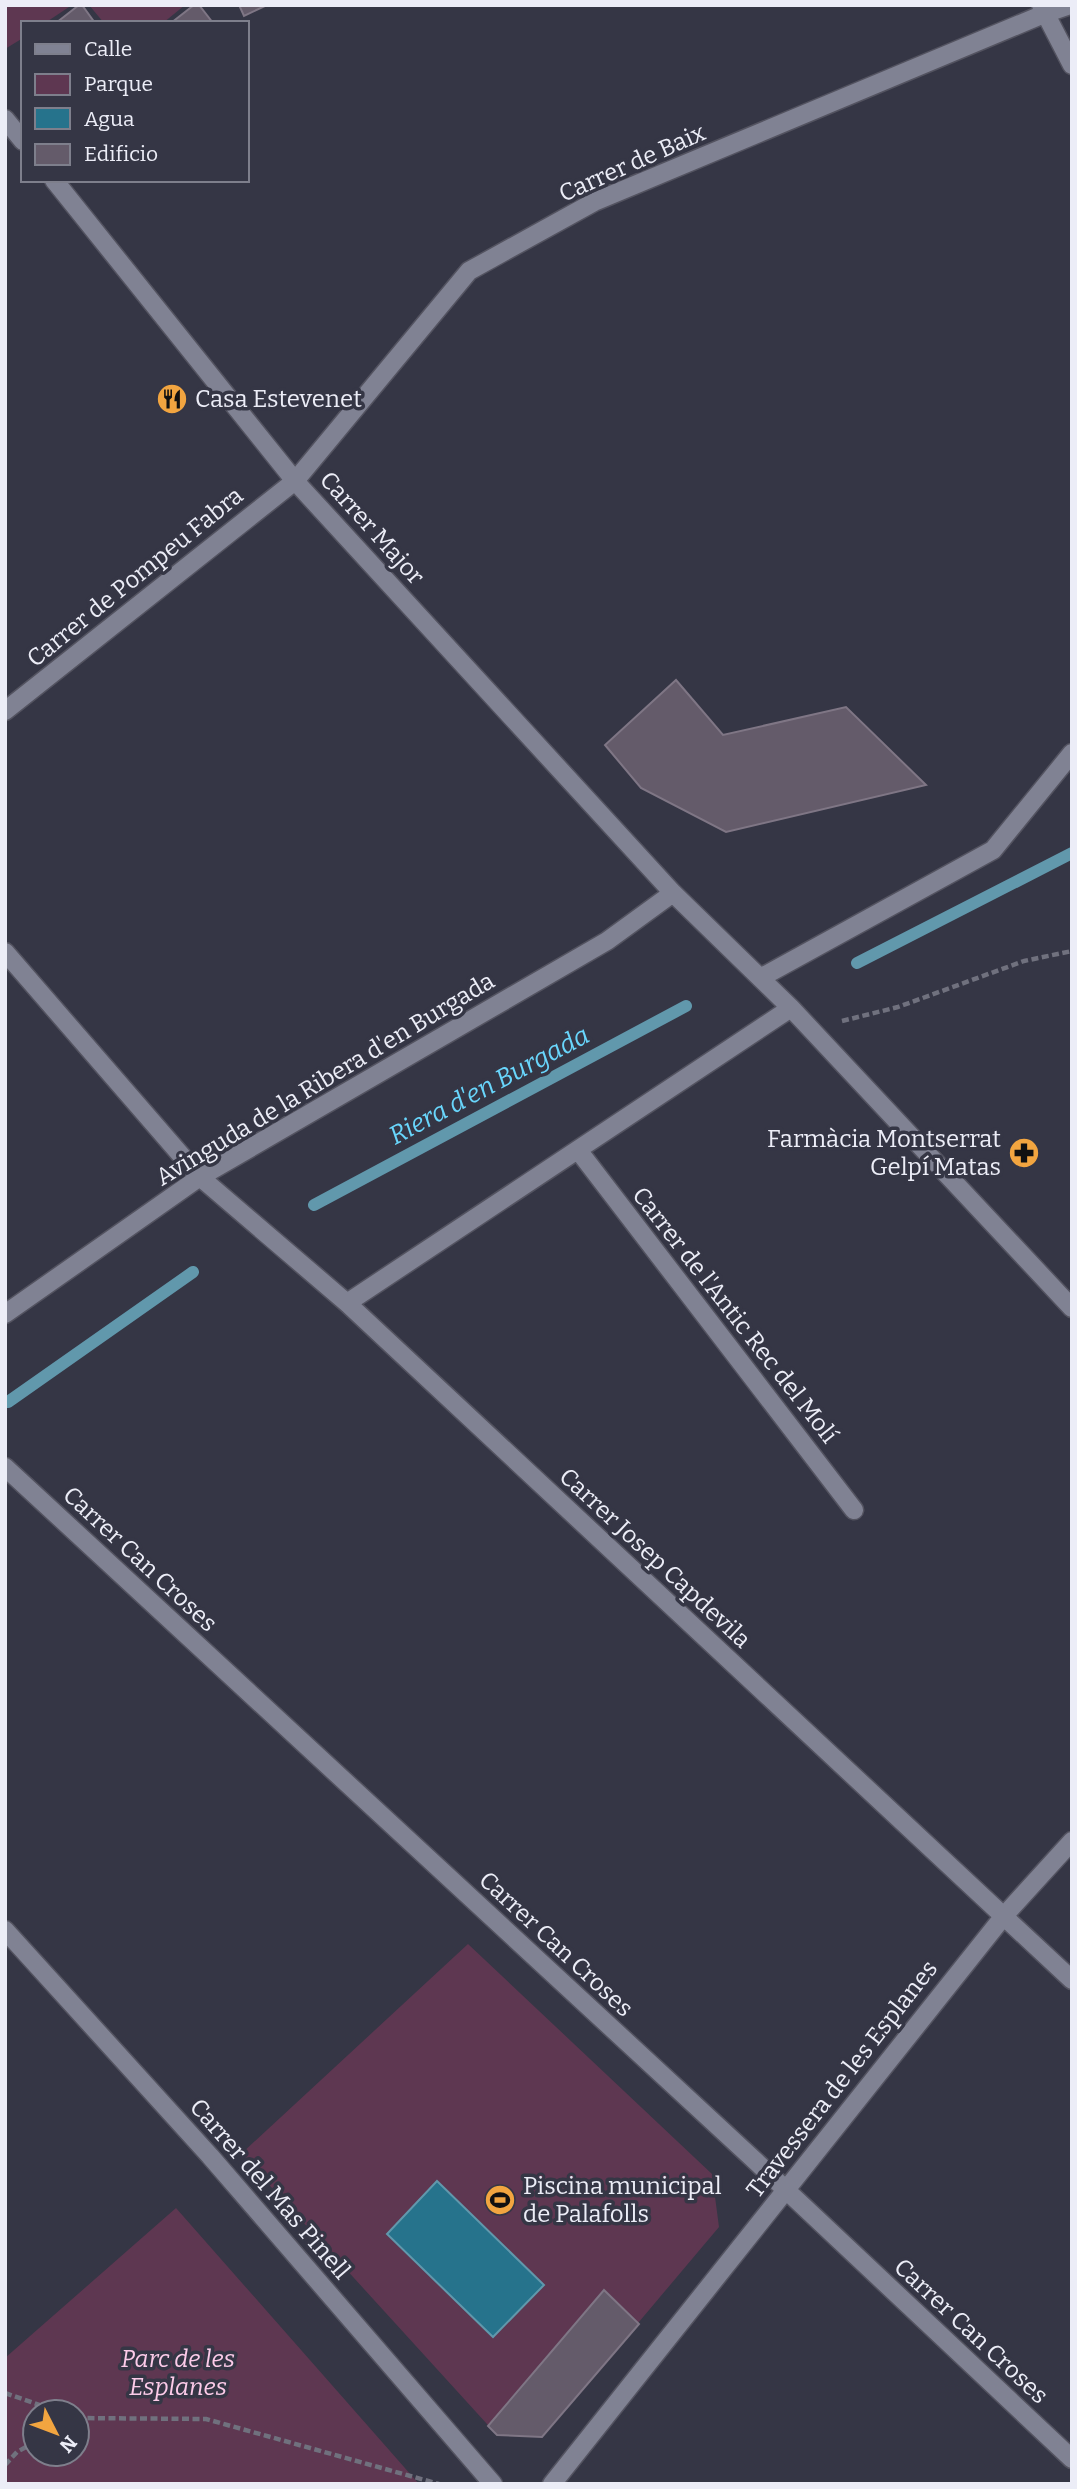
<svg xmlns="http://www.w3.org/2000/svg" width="1077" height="2489" viewBox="0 0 1077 2489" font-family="Bitter,serif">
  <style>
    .green { fill: #5e3751; fill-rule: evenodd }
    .water { fill: #26738c; stroke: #6198ac; stroke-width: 2 }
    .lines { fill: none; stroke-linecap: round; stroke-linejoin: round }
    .stream { stroke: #6198ac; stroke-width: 12 }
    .building { fill: #645b6a; stroke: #7f7685; stroke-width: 2 }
    .minor-casing { stroke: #535360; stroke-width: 21 }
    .path { stroke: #70717e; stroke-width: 4.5; stroke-dasharray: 7 3.5; stroke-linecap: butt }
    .minor { stroke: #808293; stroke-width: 18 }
    .labels { text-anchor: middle; stroke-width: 7; stroke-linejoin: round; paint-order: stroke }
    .street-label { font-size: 24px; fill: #ecedf7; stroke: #353645 }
    .poi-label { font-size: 24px; fill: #ecedf7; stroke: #353645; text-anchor: start }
    .park-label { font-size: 24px; font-style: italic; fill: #fccbe9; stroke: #353645 }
    .water-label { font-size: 26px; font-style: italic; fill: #69d6fc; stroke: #353645 }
  </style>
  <rect width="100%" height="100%" fill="#353645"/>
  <path class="green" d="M5,5H72L45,23H23V38L5,49Z
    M89,5H185L163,23H104Z
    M468,1944L712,2174L719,2227L542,2437L497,2435L241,2154Z
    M176,2208L419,2484H5V2358ZM77,2412V2454H35V2412Z"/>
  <path class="water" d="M437,2181L544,2285L493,2337L387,2234Z"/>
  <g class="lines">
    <path class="stream" d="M857,963L1072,853
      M314,1205L686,1006
      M8,1402L193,1272"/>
  </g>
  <path class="building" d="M79,5H82L95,23H56Z
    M194,5H199L213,23H171Z
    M239,5H267L244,16Z
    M676,680L723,735L846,707L926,785L726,832L641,788L605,745Z
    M604,2290L639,2324L542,2437L497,2435L488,2426Z"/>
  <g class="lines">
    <g class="minor-casing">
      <path id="minor" d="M1041,5L1072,65
        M5,119L23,141
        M54,180L295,481L673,893L791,1008L1072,1308
        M5,711L295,481L469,271L594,202L1044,14L1070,5
        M5,952L200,1177L347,1303L1072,1980
        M760,978L993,850L1072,753
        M578,1150L854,1510
        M347,1303L791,1008
        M5,1314L200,1177L607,941L673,893
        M5,1467L750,2156L1072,2459
        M5,1930L210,2156L493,2484
        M552,2484L1003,1917L1072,1841"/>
    </g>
    <path class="path" d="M842,1021L898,1007L1024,961L1072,951
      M5,2393L60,2412
      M77,2418L206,2419L439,2484
      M5,2465L17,2452L35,2442"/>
    <use href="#minor" class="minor"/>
  </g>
  <defs>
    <g id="restaurant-disc" transform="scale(1.575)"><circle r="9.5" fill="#f2a540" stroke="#353645"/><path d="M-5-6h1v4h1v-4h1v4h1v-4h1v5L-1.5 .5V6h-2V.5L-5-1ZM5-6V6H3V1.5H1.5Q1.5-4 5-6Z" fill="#111"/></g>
    <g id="pharmacy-disc" transform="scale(1.575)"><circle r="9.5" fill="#f2a540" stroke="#353645"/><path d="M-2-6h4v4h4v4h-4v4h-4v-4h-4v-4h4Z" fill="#111"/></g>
    <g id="stadium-disc" transform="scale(1.575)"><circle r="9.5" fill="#f2a540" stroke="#353645"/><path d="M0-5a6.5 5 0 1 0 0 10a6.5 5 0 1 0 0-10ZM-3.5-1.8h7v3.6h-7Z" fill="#111"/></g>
  </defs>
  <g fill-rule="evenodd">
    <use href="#restaurant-disc" x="172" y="399"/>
    <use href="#pharmacy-disc" x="1024" y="1153"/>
    <use href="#stadium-disc" x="500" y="2200"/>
  </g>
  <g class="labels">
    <g class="street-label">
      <text transform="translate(632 163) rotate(-24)" y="8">Carrer de Baix</text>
      <text transform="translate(372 528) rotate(48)" y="8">Carrer Major</text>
      <text transform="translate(135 577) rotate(-39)" y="8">Carrer de Pompeu Fabra</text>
      <text transform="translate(325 1079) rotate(-31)" y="8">Avinguda de la Ribera d'en Burgada</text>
      <text transform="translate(735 1315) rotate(52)" y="8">Carrer de l'Antic Rec del Molí</text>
      <text transform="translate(655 1558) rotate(43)" y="8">Carrer Josep Capdevila</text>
      <text transform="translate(140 1559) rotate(43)" y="8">Carrer Can Croses</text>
      <text transform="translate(556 1944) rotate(43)" y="8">Carrer Can Croses</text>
      <text transform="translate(842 2079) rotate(-52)" y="8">Travessera de les Esplanes</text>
      <text transform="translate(270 2189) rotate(49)" y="8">Carrer del Mas Pinell</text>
      <text transform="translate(971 2331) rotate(43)" y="8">Carrer Can Croses</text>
    </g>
    <g class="poi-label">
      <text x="195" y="407">Casa Estevenet</text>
      <text x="1001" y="1147" text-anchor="end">Farmàcia Montserrat<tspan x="1001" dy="28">Gelpí Matas</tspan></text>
      <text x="523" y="2194">Piscina municipal<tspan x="523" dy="28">de Palafolls</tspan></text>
    </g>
    <g class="park-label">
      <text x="178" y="2367">Parc de les<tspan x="178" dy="28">Esplanes</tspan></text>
    </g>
    <g class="water-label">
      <text transform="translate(489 1085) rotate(-28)" y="9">Riera d'en Burgada</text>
    </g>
  </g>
  <rect width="1077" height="2489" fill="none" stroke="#ecedf7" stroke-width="14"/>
  <rect x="21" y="21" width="228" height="161" fill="#353645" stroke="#7e7f8c" stroke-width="2"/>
  <rect x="35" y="44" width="35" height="10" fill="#808293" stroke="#7e7f8c" stroke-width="2"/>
  <text x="84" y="56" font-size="21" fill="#ecedf7">Calle</text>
  <rect x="35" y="74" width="35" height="21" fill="#5e3751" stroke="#7e7f8c" stroke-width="2"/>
  <text x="84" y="91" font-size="21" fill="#ecedf7">Parque</text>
  <rect x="35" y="108" width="35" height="21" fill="#26738c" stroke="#7e7f8c" stroke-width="2"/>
  <text x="84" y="126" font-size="21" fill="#ecedf7">Agua</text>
  <rect x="35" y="144" width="35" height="21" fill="#645b6a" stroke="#7e7f8c" stroke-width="2"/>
  <text x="84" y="161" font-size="21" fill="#ecedf7">Edificio</text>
  <g transform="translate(56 2433) rotate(132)"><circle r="33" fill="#353645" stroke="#7e7f8c" stroke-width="2"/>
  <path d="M0-5L12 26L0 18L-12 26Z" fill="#f2a540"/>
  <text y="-10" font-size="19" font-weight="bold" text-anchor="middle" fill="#ecedf7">N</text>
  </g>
</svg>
